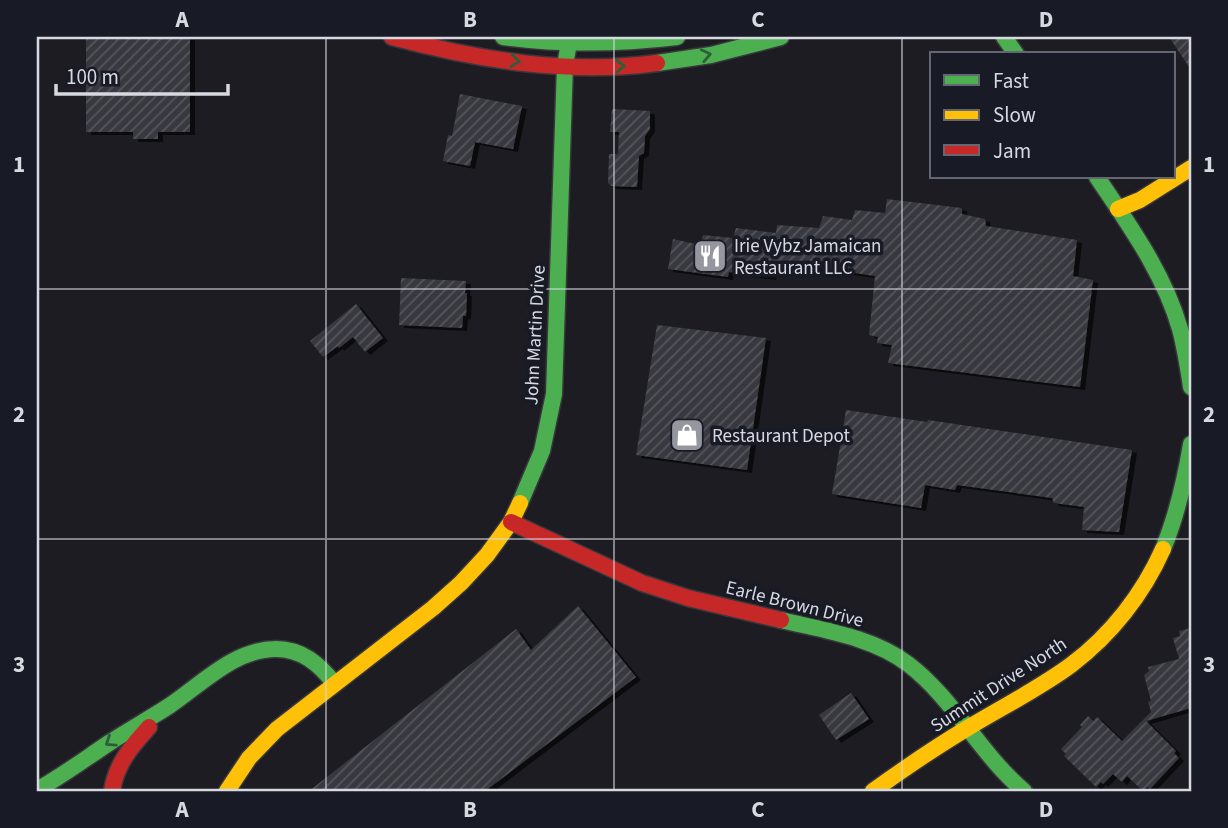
<svg xmlns="http://www.w3.org/2000/svg" width="1228" height="828" viewBox="0 0 1228 828" font-family="'Source Sans 3',sans-serif">
  <style>
    .building { fill: url(#building-hatch); filter: url(#shadow) }
    .lines { fill: none; stroke-linecap: round; stroke-linejoin: round }
    .fast-casing { stroke: #37373c; stroke-width: 19 }
    .slow-casing { stroke: #37373c; stroke-width: 19 }
    .jam-casing { stroke: #37373c; stroke-width: 19 }
    .fast { stroke: #4caf50; stroke-width: 16 }
    .slow { stroke: #ffc107; stroke-width: 16 }
    .jam { stroke: #c62828; stroke-width: 16 }
    .oneway { stroke: #2f5d39 }
    .grid { fill: none; stroke: #d7d9e1; stroke-width: 2; stroke-opacity: 0.55 }
    .labels { text-anchor: middle; stroke-width: 7; stroke-linejoin: round; paint-order: stroke }
    .poi-label { font-size: 19px; fill: #d7d9e1; stroke: #181a26; text-anchor: start }
    .street-label { font-size: 19px; fill: #d7d9e1; stroke: #181a26 }
    .neatline { fill: none; stroke: #d7d9e1; stroke-width: 2.5 }
    .grid-label { font-size: 23px; text-anchor: middle; font-weight: bold; fill: #d7d9e1 }
  </style>
  <defs>
    <pattern id="building-hatch" width="6" height="6" patternUnits="userSpaceOnUse" patternTransform="scale(1.75)"><rect width="6" height="6" fill="#393940"/><path d="M-1 1l2-2M0 6l6-6M5 7l2-2" fill="none" stroke="#55555b"/></pattern>
    <filter id="shadow"><feDropShadow dx="5" dy="3" stdDeviation="0" flood-color="#0009"/></filter>
  </defs>
  <rect width="100%" height="100%" fill="#1c1c22"/>
  <path class="building" d="M86,37H190V132H158V139H133V132H86Z
    M1169,37H1191V70Z
    M460,94L522,106L513,149L475,142L470,166L443,161L448,135L452,136Z
    M612,109L650,111V129L645,136L644,153L639,156L637,187L611,186L608,183L609,154H618L619,132H610Z
    M887,199L962,208V214L985,219L986,226L1077,240L1073,276L1093,280L1080,387L888,363L892,345L877,343L878,337L869,335L875,276L774,261L771,277L729,272L728,277L668,269L673,239L700,245L703,235L733,238L736,228L776,233L777,225L819,228L823,216L852,220L855,210L885,213Z
    M401,278L466,281L465,293H467L466,316H463L462,328L399,325Z
    M356,304L383,338L365,352L353,337L339,348L338,346L323,357L310,341Z
    M657,325L766,338L747,470L636,455Z
    M846,410L927,422L928,420L1132,450L1119,532L1082,530L1084,507L1054,503L1052,498L957,485L955,490L925,485L921,508L832,494Z
    M578,606L636,677L485,791H309L516,629L531,650Z
    M1191,628V708L1146,721L1176,751L1174,753L1179,758L1150,789L1147,787L1143,791L1127,776L1122,782L1113,774L1103,784L1101,782L1096,787L1064,756L1066,754L1061,749L1082,727L1080,725L1088,716L1093,721L1097,717L1122,741L1151,712L1148,702L1151,701L1144,675L1149,671L1148,667L1179,659L1173,638L1180,636L1179,631Z
    M851,693L869,719L836,740L819,715Z"/>
  <g class="lines">
    <g class="fast-casing">
      <path id="fast" d="M503,37C561,45 619,44 677,37
        M1004,37L1016,54
        M657,63L711,55L781,37
        M1097,177C1129,225 1164,273 1180,329C1185,348 1188,367 1191,387
        M520,503L542,451L554,394L565,65L569,43
        M1163,549C1177,515 1185,480 1191,444
        M781,620C822,630 873,637 908,664C954,699 980,754 1024,791
        M37,790C62,776 85,759 109,743C129,730 149,719 169,706C202,684 234,649 276,649C302,649 319,664 334,683"/>
    </g>
    <g class="slow-casing">
      <path id="slow" d="M1118,209L1140,200L1191,168
        M227,791L249,758L277,729L433,608L461,583L487,555L511,522L520,503
        M873,791C905,768 937,746 971,726C1004,706 1040,688 1071,665C1111,635 1143,594 1163,549"/>
    </g>
    <g class="jam-casing">
      <path id="jam" d="M392,37C478,60 568,75 657,63
        M511,522L642,583L688,598L781,620
        M112,791C116,764 131,747 149,727"/>
    </g>
    <use href="#fast" class="fast"/>
    <use href="#slow" class="slow"/>
    <use href="#jam" class="jam"/>
  </g>
  <defs><path id="oneway-chevron" d="M-2-3.5L2.5 0L-2 3.5" fill="none" stroke-width="1.6" stroke-linecap="round" stroke-linejoin="round" transform="scale(1.75)"/></defs>
  <g class="oneway">
    <use href="#oneway-chevron" transform="translate(706 55) rotate(-12)"/>
    <use href="#oneway-chevron" transform="translate(515 61) rotate(7)"/>
    <use href="#oneway-chevron" transform="translate(620 66) rotate(-2)"/>
    <use href="#oneway-chevron" transform="translate(110 742) rotate(146)"/>
  </g>
  <path class="grid" d="M326,37V791M614,37V791M902,37V791M37,289H1191M37,539H1191"/>
  <defs>
    <g id="restaurant-square" transform="scale(1.75)"><rect x="-9" y="-9" width="18" height="18" rx="4" fill="#96979e" stroke="#181a26"/><path d="M-5-6h1v4h1v-4h1v4h1v-4h1v5L-1.5 .5V6h-2V.5L-5-1ZM5-6V6H3V1.5H1.5Q1.5-4 5-6Z" fill="#fff"/></g>
    <g id="shop-square" transform="scale(1.75)"><rect x="-9" y="-9" width="18" height="18" rx="4" fill="#96979e" stroke="#181a26"/><path d="M-5-2.5h2.3a2.7 3.5 0 0 1 5.4 0H5L5.5 6h-11ZM-1.5-2.5h3a1.5 2.3 0 0 0-3 0Z" fill="#fff"/></g>
  </defs>
  <g fill-rule="evenodd">
    <use href="#restaurant-square" x="710" y="256"/>
    <use href="#shop-square" x="687" y="435"/>
  </g>
  <g class="labels">
    <g class="poi-label">
      <text x="734" y="252">Irie Vybz Jamaican<tspan x="734" dy="22">Restaurant LLC</tspan></text>
      <text x="712" y="442">Restaurant Depot</text>
    </g>
    <g class="street-label">
      <text transform="translate(534 335) rotate(-87)" y="7">John Martin Drive</text>
      <text transform="translate(795 603) rotate(14)" y="7">Earle Brown Drive</text>
      <text transform="translate(998 684) rotate(-33)" y="7">Summit Drive North</text>
    </g>
  </g>
  <rect width="1228" height="828" fill="none" stroke="#181a26" stroke-width="77"/>
  <rect x="930" y="52" width="245" height="126" fill="#181a26" stroke="#646671" stroke-width="2"/>
  <rect x="944" y="75" width="35" height="10" fill="#4caf50" stroke="#646671" stroke-width="2"/>
  <text x="993" y="88" font-size="21" fill="#d7d9e1">Fast</text>
  <rect x="944" y="110" width="35" height="10" fill="#ffc107" stroke="#646671" stroke-width="2"/>
  <text x="993" y="122" font-size="21" fill="#d7d9e1">Slow</text>
  <rect x="944" y="145" width="35" height="10" fill="#c62828" stroke="#646671" stroke-width="2"/>
  <text x="993" y="158" font-size="21" fill="#d7d9e1">Jam</text>
  <path d="M56 84v10h172v-10" fill="none" stroke="#d7d9e1" stroke-width="3.5"/>
  <text x="66" y="84" font-size="21" fill="#d7d9e1" stroke="#181a26" stroke-width="5" paint-order="stroke">100 m</text>
  <rect x="38" y="38" width="1152" height="752" class="neatline"/>
  <g class="grid-label">
    <text x="182" y="27">A</text>
    <text x="470" y="27">B</text>
    <text x="758" y="27">C</text>
    <text x="1046" y="27">D</text>
    <text x="19" y="172">1</text>
    <text x="1209" y="172">1</text>
    <text x="19" y="422">2</text>
    <text x="1209" y="422">2</text>
    <text x="19" y="672">3</text>
    <text x="1209" y="672">3</text>
    <text x="182" y="817">A</text>
    <text x="470" y="817">B</text>
    <text x="758" y="817">C</text>
    <text x="1046" y="817">D</text>
  </g>
</svg>
